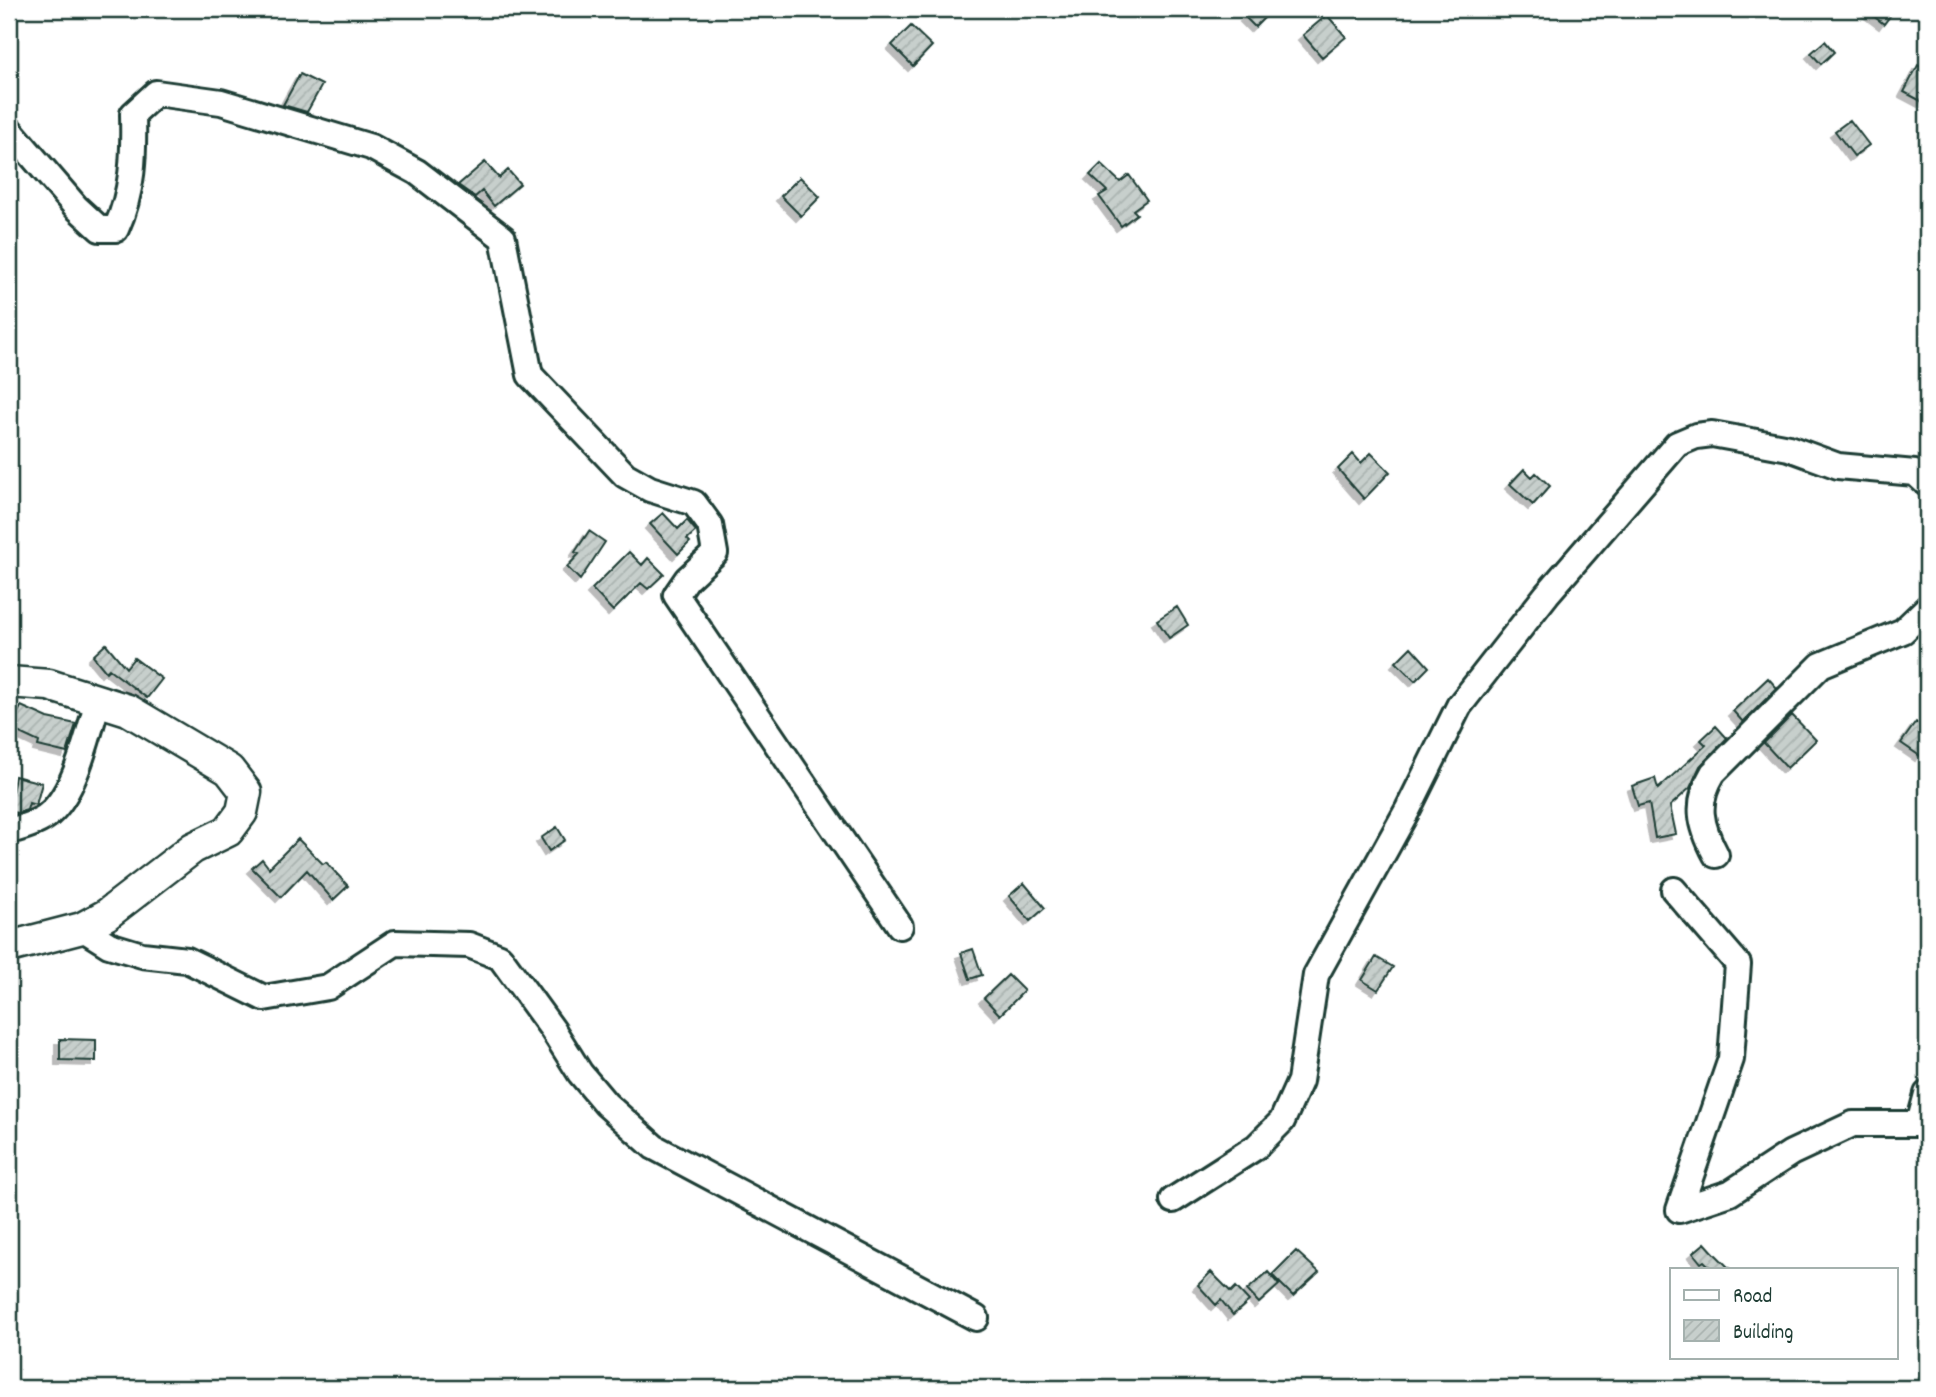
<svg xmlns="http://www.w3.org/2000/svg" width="1936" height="1397" viewBox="0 0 1936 1397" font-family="Dekko,sans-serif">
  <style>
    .building { fill: url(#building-hatch); stroke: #1f3d34; stroke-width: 2; filter: url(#shadow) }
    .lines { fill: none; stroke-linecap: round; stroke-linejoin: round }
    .minor-casing { stroke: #1f3d34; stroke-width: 30 }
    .major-casing { stroke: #1f3d34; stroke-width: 35 }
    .minor { stroke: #fff; stroke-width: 24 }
    .major { stroke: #fff; stroke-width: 30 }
  </style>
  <defs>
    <pattern id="building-hatch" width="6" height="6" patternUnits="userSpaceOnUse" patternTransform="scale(1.75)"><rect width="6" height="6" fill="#c7cfcc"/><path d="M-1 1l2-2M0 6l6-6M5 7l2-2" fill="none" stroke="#aab3b0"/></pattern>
    <filter id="shadow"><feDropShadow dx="-5" dy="5" stdDeviation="0" flood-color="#0004"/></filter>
  </defs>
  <rect width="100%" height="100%" fill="#fff"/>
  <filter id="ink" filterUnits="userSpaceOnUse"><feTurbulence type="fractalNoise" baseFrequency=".0143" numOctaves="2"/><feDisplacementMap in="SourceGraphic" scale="14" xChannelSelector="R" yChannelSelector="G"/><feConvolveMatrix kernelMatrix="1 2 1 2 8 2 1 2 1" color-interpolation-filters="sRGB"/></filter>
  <g filter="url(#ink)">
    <path class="building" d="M1253,9H1273L1255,27L1245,17Z
      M1864,9H1895L1884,24Z
      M1327,15L1346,37L1322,57L1303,35Z
      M911,26L932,46L913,66L892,45Z
      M1825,41L1834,52L1821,64L1811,53Z
      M1918,65L1927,70V93L1923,102L1904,92Z
      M300,74L322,85L307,112L283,105Z
      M1850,120L1869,145L1854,156L1835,131Z
      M485,162L499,178L508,170L520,184L494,206L482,191L475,197L458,185Z
      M1101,164L1120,182L1129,175L1147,200L1133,210L1137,214L1121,226L1099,196L1107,191L1090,175Z
      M800,177L820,197L801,216L781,196Z
      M1371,453L1390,472L1364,499L1338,469L1353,454L1361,463Z
      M1524,469L1532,477L1536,473L1550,486L1533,505L1510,484Z
      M663,513L678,529L687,520L696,531L687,539L690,542L678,554L650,524Z
      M589,531L605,542L580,580L567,567L579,554L575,552Z
      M629,552L642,565L648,558L664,574L648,589L641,583L613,611L592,589Z
      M1177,607L1188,625L1169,638L1157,620Z
      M106,644L126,668L134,658L162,679L147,698L109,669L106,672L93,656Z
      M1411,647L1429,667L1415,681L1396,662Z
      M1768,678L1777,688L1743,722L1733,711Z
      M21,706L48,718L76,724L67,753L38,746L39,742L11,729Z
      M1792,715L1816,740L1787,768L1764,743Z
      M1916,722L1927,729V744L1920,756L1901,743Z
      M1716,726L1727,738L1700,766L1690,788L1670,806L1676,834L1655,838L1649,803L1638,806L1632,786L1655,778L1658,789L1706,745L1701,740Z
      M15,776L42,783L36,805L29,803L27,810L17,813L9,811Z
      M557,827L565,840L549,851L541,838Z
      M298,839L323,864L326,862L348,886L333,900L307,870L281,897L252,868L262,859L269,868Z
      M1024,883L1045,908L1030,921L1009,896Z
      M973,949L982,975L970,979L961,953Z
      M1376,957L1393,967L1378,990L1362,980Z
      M1008,975L1024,991L1000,1015L984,998Z
      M60,1039L96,1040V1061L60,1060Z
      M1705,1243L1714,1253L1730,1269H1712L1704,1261L1701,1263L1693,1253Z
      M1296,1251L1319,1272L1293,1296L1272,1275Z
      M1211,1272L1231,1292L1236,1287L1249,1301L1233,1315L1221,1300L1216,1305L1198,1285Z
      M1268,1272L1279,1285L1259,1303L1247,1290Z"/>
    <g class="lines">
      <g class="minor-casing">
        <path id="minor" d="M9,129L76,207L100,229H116C133,192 134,155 133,114L156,93L221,102L371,147L417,172L503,238L530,375L625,475L650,489L694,503L710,525L715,553L687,579L676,595L900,926
          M9,831C21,828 39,823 49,814C76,791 88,734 98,701
          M1716,855C1700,825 1695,803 1713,773L1821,665L1903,631L1927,608
          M1674,890L1738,964L1731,1059L1679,1210L1730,1193L1791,1153L1853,1124H1919L1927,1094
          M82,928L109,945L142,955L187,960L264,998L328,987L395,943L469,945L500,957L553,1030L580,1073L606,1104L654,1147L976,1318
          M1173,1200L1256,1147L1282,1121L1300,1081L1316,975L1408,809L1459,706L1547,594L1677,444L1696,436L1712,434L1789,448L1838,466L1915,473L1927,484"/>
      </g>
      <g class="major-casing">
        <path id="major" d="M9,682L49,685L128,710L229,770L246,792L242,812L228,831L193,848L106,915L82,928L9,947"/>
      </g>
      <use href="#minor" class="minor"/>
      <use href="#major" class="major"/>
    </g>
  </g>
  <rect width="1936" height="1397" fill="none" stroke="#fff" stroke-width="35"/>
  <rect x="18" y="18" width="1901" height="1362" fill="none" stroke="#1f3d34" stroke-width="2.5" filter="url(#ink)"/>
  <rect x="1670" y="1268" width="228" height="91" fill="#ffffff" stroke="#a5b1ae" stroke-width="2"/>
  <rect x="1684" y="1290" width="35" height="10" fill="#ffffff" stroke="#a5b1ae" stroke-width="2"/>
  <text x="1733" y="1302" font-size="21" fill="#1f3d34">Road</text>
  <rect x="1684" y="1320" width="35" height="21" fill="url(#building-hatch)" stroke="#a5b1ae" stroke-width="2"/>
  <text x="1733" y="1338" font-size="21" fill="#1f3d34">Building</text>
</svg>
